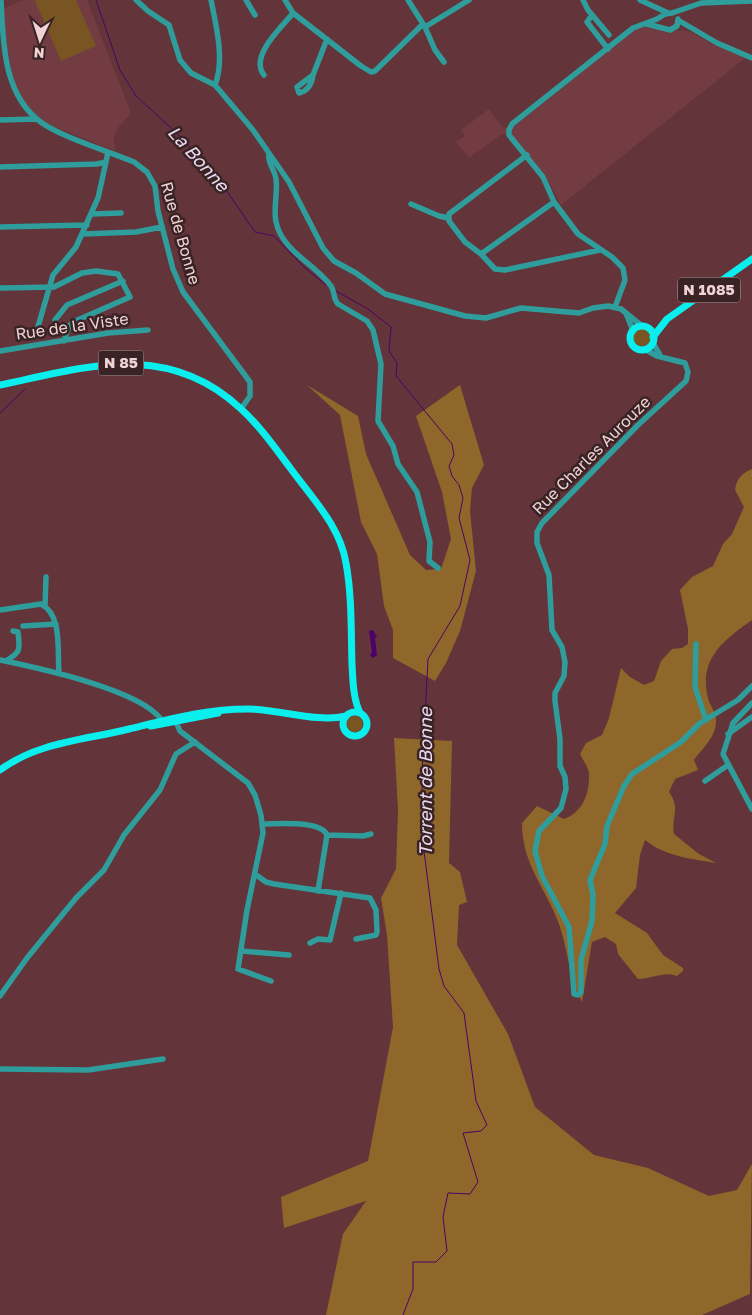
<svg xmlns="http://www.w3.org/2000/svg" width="752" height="1315" viewBox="0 0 752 1315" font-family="'Golos Text',sans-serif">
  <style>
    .built { fill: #723c42 }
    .green { fill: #785522 }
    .forest { fill: #8f672a }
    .water { fill: #4d0267 }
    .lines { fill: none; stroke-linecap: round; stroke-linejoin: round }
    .stream { stroke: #4d0267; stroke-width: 1 }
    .minor { stroke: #2e9d9c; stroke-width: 5.5 }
    .major { stroke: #0aeeed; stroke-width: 7 }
    .labels { text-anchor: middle; stroke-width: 5; stroke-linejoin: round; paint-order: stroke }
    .shield { fill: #392325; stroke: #ba9ea0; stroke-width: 1 }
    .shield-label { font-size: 15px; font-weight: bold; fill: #f1d3d5 }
    .street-label { font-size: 16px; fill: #f1d3d5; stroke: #392325 }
    .water-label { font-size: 18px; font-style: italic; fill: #ebdbf3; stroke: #392325 }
  </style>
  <rect width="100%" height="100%" fill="#633439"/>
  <path class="built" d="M24,0H87L131,113L117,129L114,137L115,151L50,125L34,114L22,100L13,79L3,36L4,8Z
    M645,25L663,32L684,30L693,33L710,43L745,58L561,205L544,173L512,136L502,134L469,158L456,142L465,136L461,130L489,109L502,127L512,128L635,30Z"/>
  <path class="green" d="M37,0H76L96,46L61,61L35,1Z
    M633 337a9 9 0 1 1 18 0a9 9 0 1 1-18 0Z
    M347 724a8 8 0 1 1 16 0a8 8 0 1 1-16 0Z"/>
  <path class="forest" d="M307,385L358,416L366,454L410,555L426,570L441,569L451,539L442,492L416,416L460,385L484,465L472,488L470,511L476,571L460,631L446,663L435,681L393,658V630L384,606L377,554L361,522L340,415Z
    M752,469V620C724,640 698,659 708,698C710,706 716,712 716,720C717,736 703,748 694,760L698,770L675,779L669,792C681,809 671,816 674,834L699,854L716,863C692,859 664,856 645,840L640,855L636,888L615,913L647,933L663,955L683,968V971L677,976C665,971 651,979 638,979L618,954L616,944L605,937L592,942L582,1002C569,978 568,950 559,924C546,888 522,865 522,823L537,806L564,819C583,812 590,793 589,773C588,767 583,760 580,754L586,743L602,735L609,718L621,668L630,677L644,685L654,681L661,661L672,649L682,648L688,644V629L680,590L692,577L713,566L723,544L732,534L744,507L735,490C737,478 741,474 752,469Z
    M394,738L452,741L449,863L460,872L467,902L459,905L457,945L508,1034L535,1107L594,1155L648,1168L709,1196L737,1190L752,1164L750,1294L702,1315H326L343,1234L366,1201L284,1228L281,1197L368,1161L393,1027L387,935L381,898L396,869L398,810Z"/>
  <path class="water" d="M373,630L377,637L375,638L377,655L373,658L370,655L372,652L369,631Z"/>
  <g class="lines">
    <path class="stream" d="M96,0L120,70L136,96L182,138L226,190L255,232L274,236L306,269L326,285
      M336,291L368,309L391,327L389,351L397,363L396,376L452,444L454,455L449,466L452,476L459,485L463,498L459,518L470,560L460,606L428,659L422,772L423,843L439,969L444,986L464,1013L476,1101L487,1125L481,1131L463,1133L478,1182L470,1194L448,1193L443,1217L447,1251L436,1262H413V1289L403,1315
      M0,413L25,389"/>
    <path class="minor" d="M1,0C3,42 3,96 42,123C64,138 108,151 134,162L147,172L155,186L158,211L173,269L183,292L250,382V396L241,409
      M136,0L148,11L169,25L180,60L191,73L215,85L253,130L289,182L323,248L334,261L356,273L385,294L465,316L486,318L521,308L579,313L593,308L608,306L621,309L642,326
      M211,0C216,25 225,60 215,85
      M246,0L255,15
      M285,0L293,13L361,66L371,72L375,71L423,24
      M408,0L425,27L435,50L444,62
      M583,0L588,10L609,35
      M640,0L668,13
      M592,15L587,22L608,49
      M678,20L717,43L752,58
      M647,24L670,30L677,26L678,19
      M425,27L469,0
      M264,75C249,56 282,27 293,13
      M313,75C312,83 308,91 299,93L297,87L313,75L327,39
      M0,120L36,119
      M269,154C267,163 275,170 276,179C278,193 273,208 276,222C282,251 315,264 331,286C335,292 333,299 338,304L367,321L373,330L381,364L378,421L393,446L398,464L417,492L430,542L429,561L438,568
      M527,155L449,214V221L465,242L481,254L495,269L505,270L600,250
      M0,167L97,164L106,162L108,152
      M411,204L439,216L448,218
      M91,214L121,213
      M0,227L87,225
      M83,234L136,232L162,227
      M481,254L554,202
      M0,288L54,287L82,273L96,271L118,274L130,297L73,322L69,326L64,341
      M615,307L625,280L623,268L612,257L578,234L554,202L543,177L509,135V130L512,124L633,28L657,19L665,14L672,13L701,3L752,1
      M626,313L633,331
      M55,320L67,305L123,281
      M35,337L53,275L76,247L98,198L106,162
      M653,343L660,355
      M644,349L657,356L685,363L688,372L686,381L638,425L542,523L537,532V543L549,575L552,630L562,647L565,662L564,676L555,693V701L560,739V766L565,777L566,789L561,808L539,831L535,851L542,876L569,927L574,994L578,995L581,992V960L592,921L593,895L590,880L605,844L607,826L624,786L632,774L681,742L700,723L738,700L752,686
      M0,351L108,333L148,330
      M45,606L46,577
      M0,610L41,604C63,615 57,652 59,673
      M23,626L56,624
      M696,644L695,687L706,720
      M0,660C38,668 138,689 161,719
      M6,661C21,652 20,650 18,632L13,631
      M752,703L733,723L723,754L752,809
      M178,718L176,722L180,731L248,783L255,795L261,815L263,833L247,910L238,969L271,981
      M728,734L752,717
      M705,781L728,765
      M263,824C279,824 321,820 327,835L318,891
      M327,835L363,836L371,834
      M255,874L266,882L274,884L370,898L376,910L377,932L376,935L356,939
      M310,943L318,939L330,940L341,893
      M241,951L289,955
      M0,996L27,958L76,898L104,870L124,835L160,790L176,754L195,742
      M0,1069L88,1070L163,1059"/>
    <path class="major" d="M630 338a12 12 0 1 1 24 0a12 12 0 1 1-24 0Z
      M653,337L667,319L752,259
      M0,385C86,367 167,340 240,408C260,426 275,448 291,469C312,498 340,526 346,563C352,596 351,631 352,665C353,681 353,698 360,713
      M343 724a12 12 0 1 1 24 0a12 12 0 1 1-24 0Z
      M151,726L218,713
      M0,770C38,742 85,740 129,729C170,719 206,709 248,709C279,709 317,723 346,716"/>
  </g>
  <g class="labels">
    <g class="shield">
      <rect x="678" y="277.5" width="62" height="25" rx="4"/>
      <rect x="98.5" y="350.5" width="45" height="25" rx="4"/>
    </g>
    <g class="shield-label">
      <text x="709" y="295">N 1085</text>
      <text x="121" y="368">N 85</text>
    </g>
    <g class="street-label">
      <text transform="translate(181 233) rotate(74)" y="6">Rue de Bonne</text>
      <text transform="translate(72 326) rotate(-8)" y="6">Rue de la Viste</text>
      <text transform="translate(591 455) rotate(-45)" y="6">Rue Charles Aurouze</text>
    </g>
    <g class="water-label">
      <text transform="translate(198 159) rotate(48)" y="6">La Bonne</text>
      <text transform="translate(426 782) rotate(-90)" y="6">Torrent de Bonne</text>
    </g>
  </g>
  <g transform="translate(40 40) rotate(184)" stroke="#392325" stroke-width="4" paint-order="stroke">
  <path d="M0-4L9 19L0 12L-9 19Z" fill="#f1d3d5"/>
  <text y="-8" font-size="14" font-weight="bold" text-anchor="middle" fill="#f1d3d5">N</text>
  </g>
</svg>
